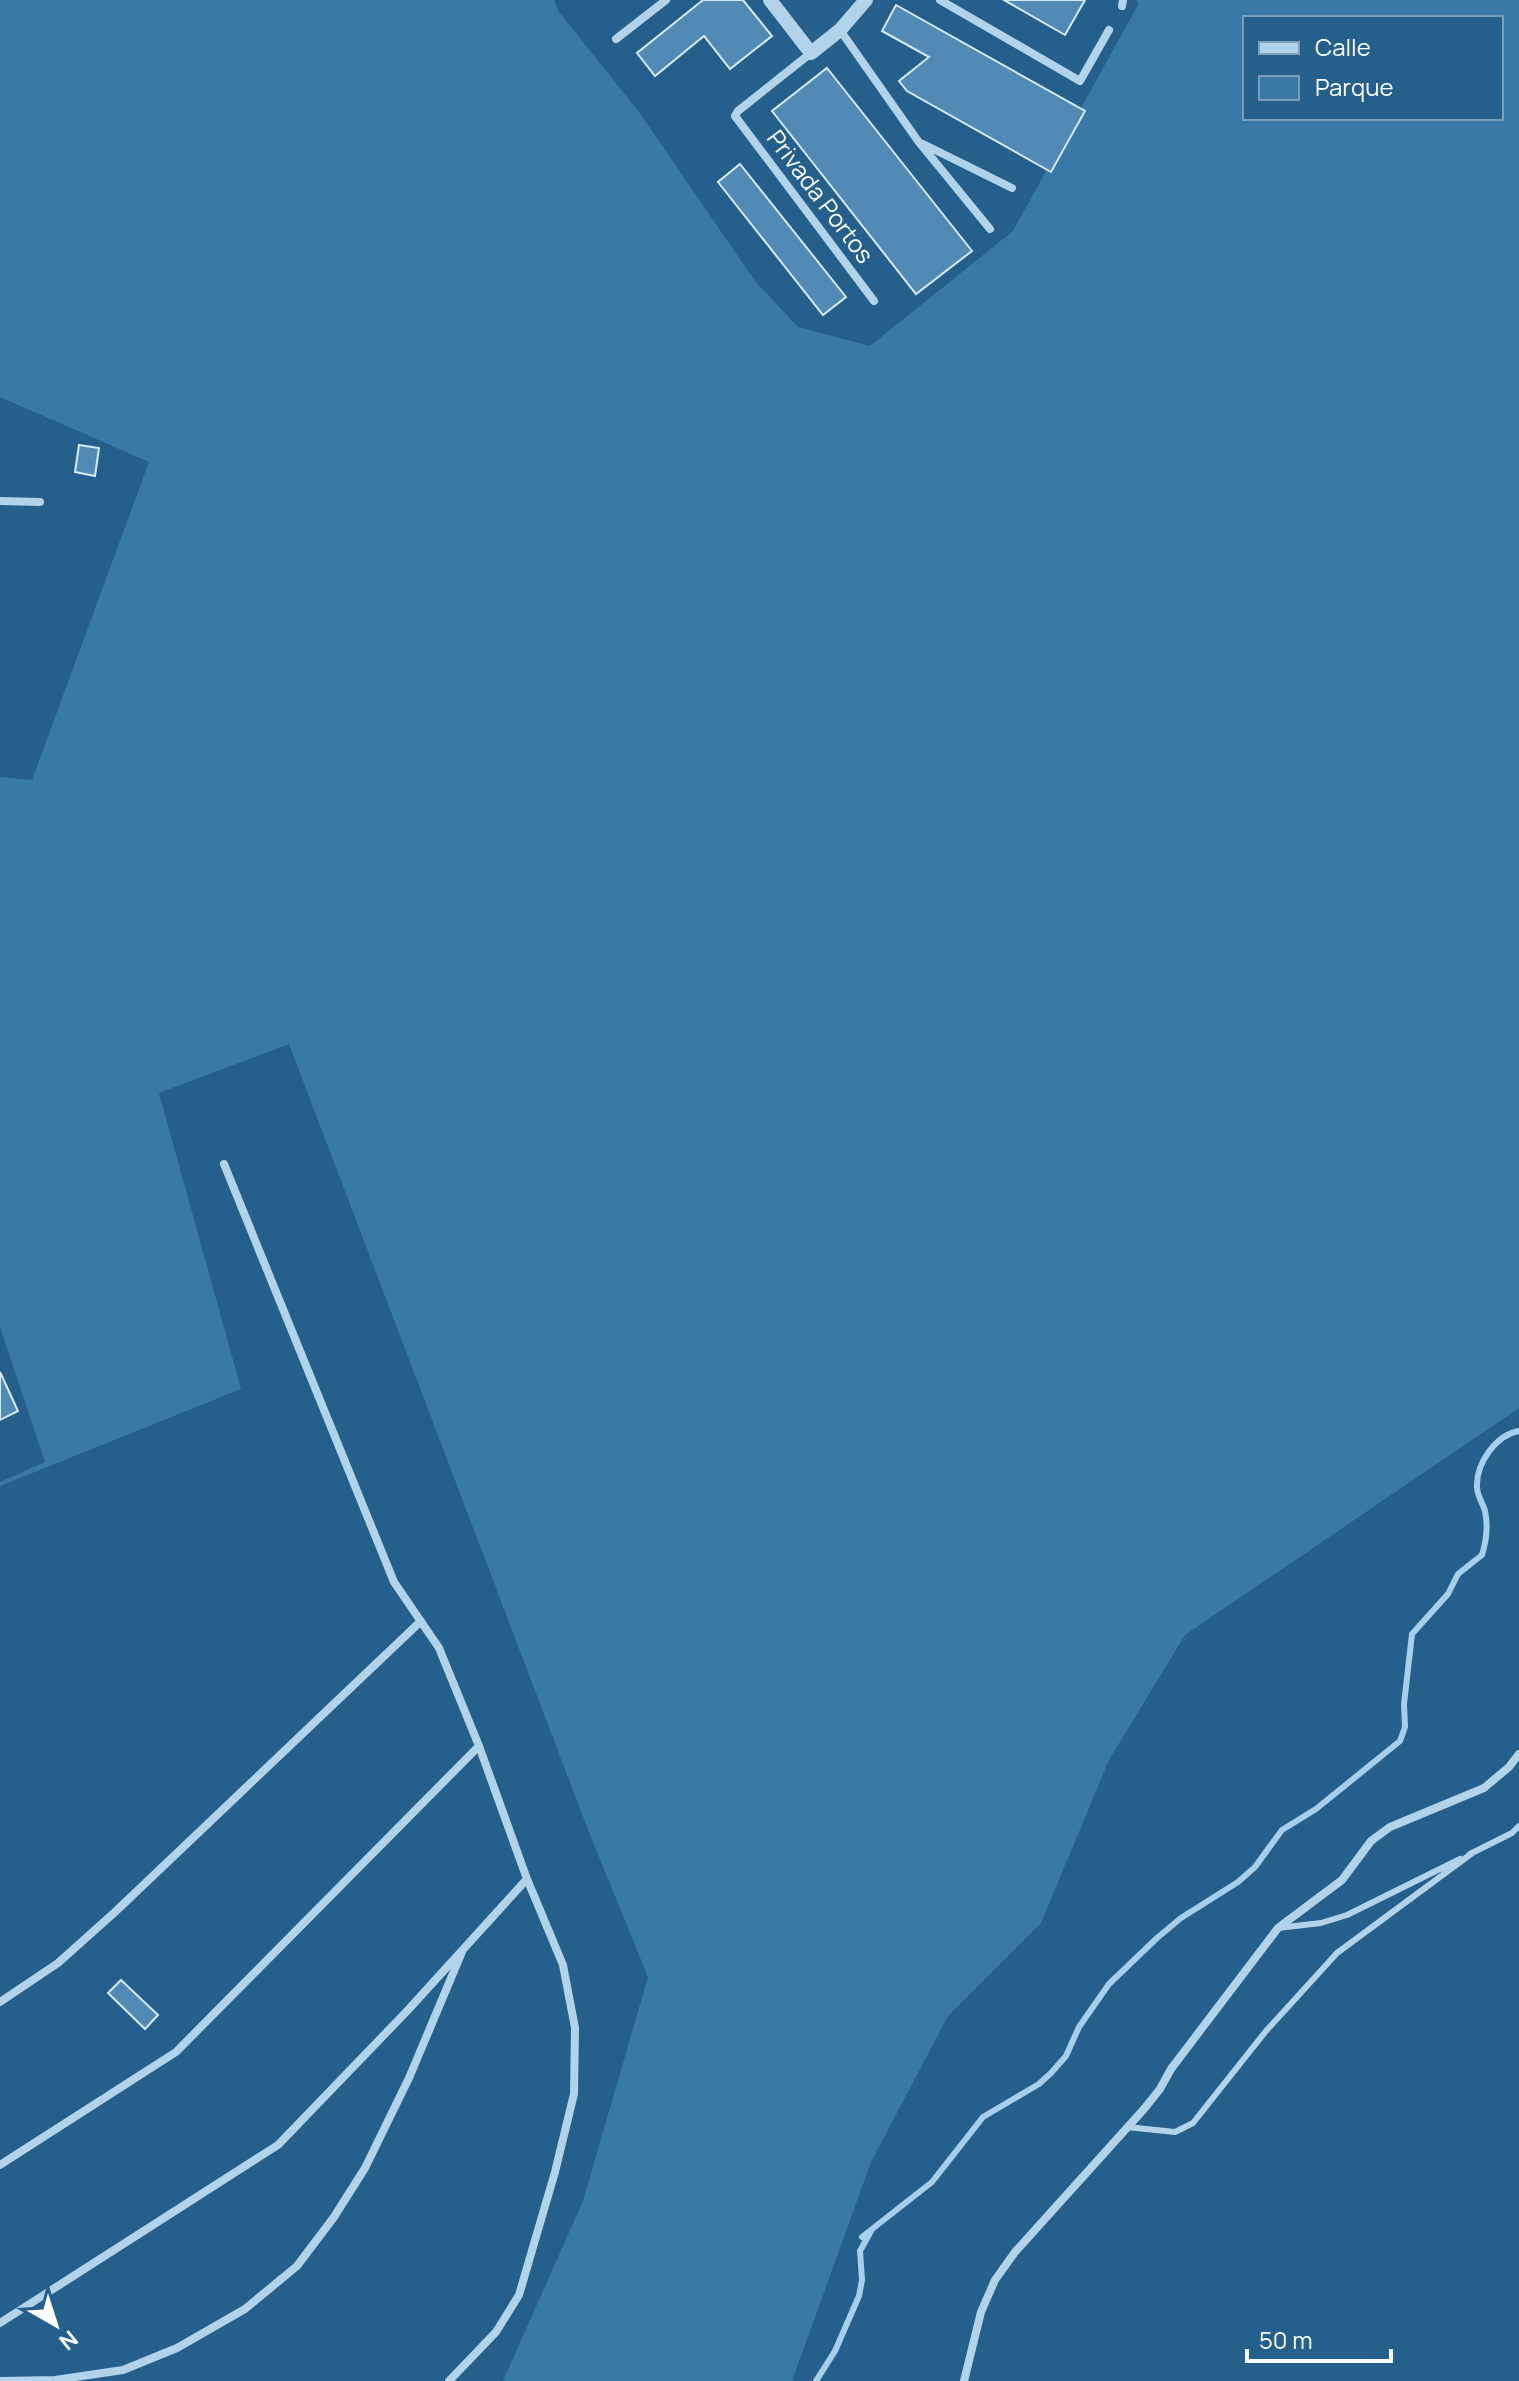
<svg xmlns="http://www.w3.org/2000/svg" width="1519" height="2381" viewBox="0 0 1519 2381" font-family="Manrope,sans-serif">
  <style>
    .green { fill: #3979a8; fill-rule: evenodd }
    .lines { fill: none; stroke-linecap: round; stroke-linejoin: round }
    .stream { stroke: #a7cfeb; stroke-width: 6 }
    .building { fill: #518ab4; stroke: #d7eaf8; stroke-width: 2 }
    .service { stroke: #b3d3ea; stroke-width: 6 }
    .minor { stroke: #b3d3ea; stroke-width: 8 }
    .tertiary { stroke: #b3d3ea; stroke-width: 14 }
    .labels { text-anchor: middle; stroke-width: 6; stroke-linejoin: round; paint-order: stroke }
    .street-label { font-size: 24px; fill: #fff; stroke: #255f8b }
  </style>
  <rect width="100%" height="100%" fill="#255f8b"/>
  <path class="green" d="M0,0H554L559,12L639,112L755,281L798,327L870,346L1013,231L1138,5L1137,0H1519V1408L1185,1635L1109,1760L1041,1923L948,2016L871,2162L792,2381H503L583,2201L648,1977L590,1835L289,1044L159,1093L241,1389L0,1486V1482L45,1462L0,1327V777L32,780L149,462L0,397ZM1245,18H1501V118H1245Z"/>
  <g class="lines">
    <path class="stream" d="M816,2381L835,2351L859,2296L862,2280L860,2251L871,2231L862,2237L932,2182L983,2117L1039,2084L1051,2073L1066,2056L1079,2027L1109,1984L1157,1938L1181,1918L1238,1882L1255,1867L1282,1830L1316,1809L1400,1741L1405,1727L1404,1704L1412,1634L1448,1594L1458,1574L1482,1555C1486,1542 1488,1525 1485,1511C1483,1503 1477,1496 1477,1487C1476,1463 1496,1435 1519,1431"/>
  </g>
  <path class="building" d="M703,0H743L772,36L730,69L704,36L655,76L637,53Z
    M1004,0H1085L1065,35Z
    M896,5L1085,111L1051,172L907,91L899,81L929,57L882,31Z
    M827,68L972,251L916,294L772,111Z
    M740,164L846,297L823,315L718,182Z
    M79,445L99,448L95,476L75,472Z
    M0,1372L18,1411L0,1420Z
    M121,1980L158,2015L145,2029L108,1993Z"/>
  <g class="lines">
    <path class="service" d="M1470,1854L1512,1833L1519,1826
      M1278,1928L1321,1923L1347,1915L1460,1859
      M1127,2127L1175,2132L1193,2123L1266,2031L1337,1953L1471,1854"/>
    <path class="minor" d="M940,0L1080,81L1109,30
      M1122,6L1123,0
      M840,30L918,141L990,229
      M616,39L666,0
      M811,53L738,111L735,116L874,301
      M923,144L1012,188
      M0,501L40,502
      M224,1164L394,1582L439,1648L479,1746L527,1879L563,1965L575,2028L574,2094L555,2172L519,2295L496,2332L449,2381
      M0,2002L58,1963L115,1912L421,1621
      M0,2165L176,2052L479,1746
      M0,2323L278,2145L408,2010L527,1879
      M0,2381L55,2380L123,2370L177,2348L245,2309L297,2266L334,2217L365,2168L409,2078L462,1952
      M964,2381L981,2312L995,2280L1015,2252L1144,2109L1160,2089L1171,2069L1278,1928L1342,1880L1371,1841L1390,1827L1484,1788L1509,1767L1519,1754"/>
    <path class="tertiary" d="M770,0L811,53L840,30L866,0"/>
  </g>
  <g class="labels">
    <g class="street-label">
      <text transform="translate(820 197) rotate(53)" y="8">Privada Portos</text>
    </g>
  </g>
  <rect x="1243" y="16" width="260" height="104" fill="#255f8b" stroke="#7c9fb9" stroke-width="2"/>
  <rect x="1259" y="42" width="40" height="12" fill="#b3d3ea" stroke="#7c9fb9" stroke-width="2"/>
  <text x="1315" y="56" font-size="24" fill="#ffffff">Calle</text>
  <rect x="1259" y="76" width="40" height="24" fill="#3979a8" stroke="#7c9fb9" stroke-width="2"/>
  <text x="1315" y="96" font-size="24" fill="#ffffff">Parque</text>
  <g transform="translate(56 2325) rotate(141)" stroke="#255f8b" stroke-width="6" paint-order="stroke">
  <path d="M0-6L14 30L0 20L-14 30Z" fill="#ffffff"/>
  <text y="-12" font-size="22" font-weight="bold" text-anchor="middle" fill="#ffffff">N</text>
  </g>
  <path d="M1247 2349v12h144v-12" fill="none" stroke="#ffffff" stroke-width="4"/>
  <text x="1259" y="2349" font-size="24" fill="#ffffff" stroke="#255f8b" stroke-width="6" paint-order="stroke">50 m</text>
</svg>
